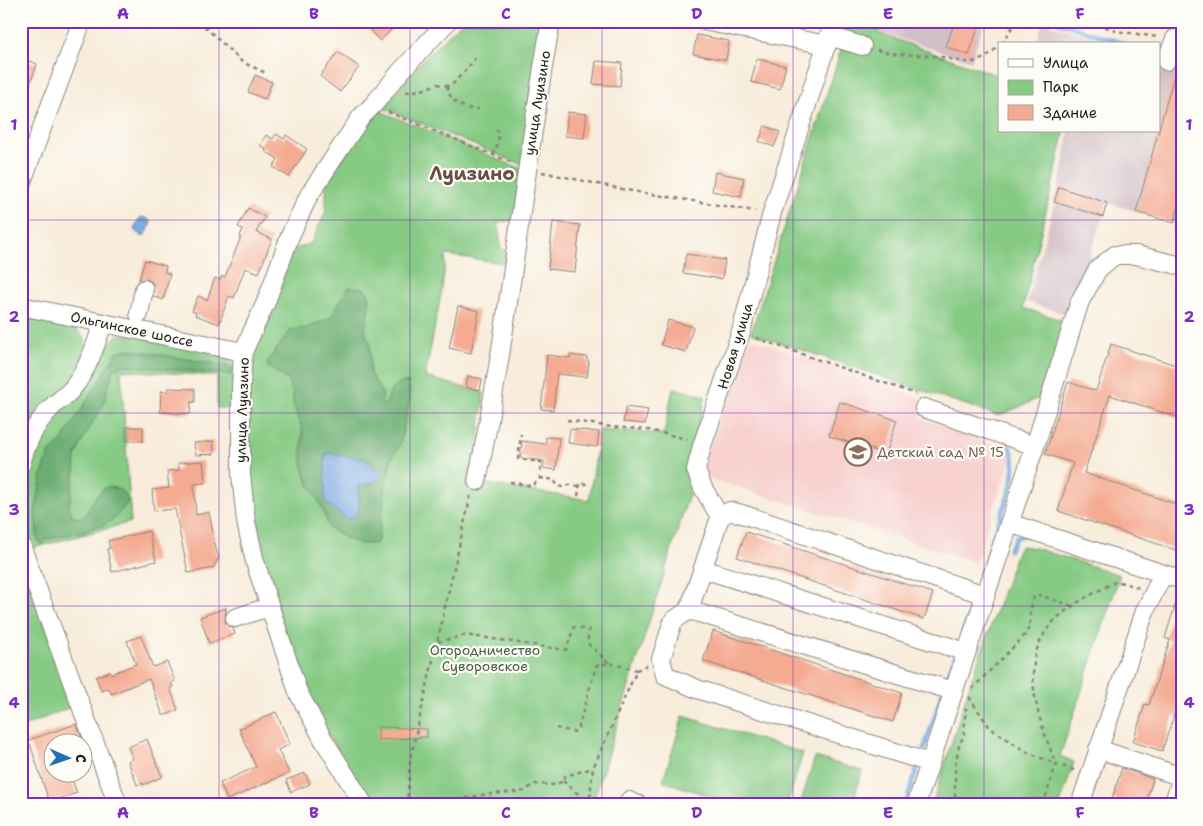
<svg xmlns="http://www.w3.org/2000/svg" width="1203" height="826" viewBox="0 0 1203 826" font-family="'Shantell Sans',sans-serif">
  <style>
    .built { fill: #f7d0cf }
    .industrial { fill: #d2bec5 }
    .green { fill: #86ca84; stroke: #517350 }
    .forest { fill: #6cae72; stroke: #446547; fill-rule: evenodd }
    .water { fill: #79a8e2; stroke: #4a627f }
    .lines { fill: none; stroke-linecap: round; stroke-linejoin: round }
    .stream { stroke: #79a8e2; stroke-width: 4.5 }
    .building { fill: #f4ab92 }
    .minor-casing { stroke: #8a847b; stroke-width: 20 }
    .path { stroke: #8a847b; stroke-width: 2.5; stroke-dasharray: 4 4; stroke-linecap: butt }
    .minor { stroke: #fff; stroke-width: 18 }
    .grid { fill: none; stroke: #7b2cbf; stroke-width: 1; stroke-opacity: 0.55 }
    .labels { text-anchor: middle; stroke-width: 4.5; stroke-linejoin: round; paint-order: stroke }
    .street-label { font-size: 14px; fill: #1c1c1c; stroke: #fdfcf7 }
    .education-label { font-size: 14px; fill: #785e54; stroke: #fdfcf7; text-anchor: start }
    .park-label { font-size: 14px; fill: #466246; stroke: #fdfcf7 }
    .district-label { font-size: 19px; font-weight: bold; fill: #684e45; stroke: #fdfcf7 }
    .neatline { fill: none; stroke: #7b2cbf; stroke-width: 2 }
    .grid-label { font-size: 16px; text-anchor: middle; font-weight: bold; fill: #7b2cbf }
  </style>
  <rect width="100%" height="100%" fill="#fdfcf7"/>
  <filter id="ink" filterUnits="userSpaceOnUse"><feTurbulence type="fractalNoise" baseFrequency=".02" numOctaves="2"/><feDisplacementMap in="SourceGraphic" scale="10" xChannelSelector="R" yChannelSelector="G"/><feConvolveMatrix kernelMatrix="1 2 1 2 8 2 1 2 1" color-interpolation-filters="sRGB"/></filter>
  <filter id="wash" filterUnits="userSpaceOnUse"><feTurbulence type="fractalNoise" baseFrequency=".0096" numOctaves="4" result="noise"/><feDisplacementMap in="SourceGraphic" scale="20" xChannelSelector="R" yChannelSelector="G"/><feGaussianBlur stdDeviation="1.12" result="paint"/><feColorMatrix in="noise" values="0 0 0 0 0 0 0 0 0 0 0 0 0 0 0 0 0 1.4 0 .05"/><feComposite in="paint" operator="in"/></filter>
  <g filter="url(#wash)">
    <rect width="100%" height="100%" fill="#f8ecda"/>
    <path class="built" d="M750,338L926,400L923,414L920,418L1004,448L1012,456L975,562L706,477L703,464Z"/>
    <path class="industrial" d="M882,21H985L971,61L879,32Z
      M1043,22L1111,44H1036Z
      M1159,59L1182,66V237L1172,234L1174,223L1108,203L1069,315L1027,302L1059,187L1069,131H1159Z"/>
    <path class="green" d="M463,21H546L523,165L383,108L426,56Z
      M850,21H881L878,33L999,76V131H1065L1023,308L1068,322L1039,398L999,416L751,333Z
      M380,111L522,169L514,220L498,222L501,249L510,251L504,263L446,255L442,289L425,377L484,393L474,482L589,500L600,430L664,434L673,388L705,396L691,465L693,481L592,805H371C349,771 325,733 309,696C286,642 271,585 254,530L259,528L251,490L248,429L249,371L256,345L266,324L293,250L311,243L326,211V182L370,119L372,121Z
      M21,316L60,324L78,331L85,339L86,348L75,379L24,430L21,448Z
      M117,335H130L228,357L236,370L234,409L217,408V376L121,370L131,522L33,548C16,526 28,526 27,505C26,495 22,484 23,474C24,459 33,443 40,430Z
      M1022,546L1035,548L1120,575L1060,756L1074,762L1060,805H932L969,687L1018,549Z
      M21,558L73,702L70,707L21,728Z
      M683,716L803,753L787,805H738L663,781Z
      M815,757L862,771L852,805H800Z"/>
    <path class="forest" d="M349,287L364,288L370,296L365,333L370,342V373L383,395L381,403L385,406C391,391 391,383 408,382L410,398L400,444L392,458L387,478L378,540L375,544H360L347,539L329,528L321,505L309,485L304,471L302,461V428L293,404V394L288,380L268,367V361L291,330L306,328L330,318ZM332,453L376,482L359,486V508L325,455Z
      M128,349L227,366L231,369L232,375L122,365L113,371L103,405L87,432L76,455L75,471L69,506L72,515L76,518L85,516C91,504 95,495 106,487C117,487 125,490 128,502L114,519L102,526L95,527L86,531L47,539L42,545L38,541L35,513L42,475L49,453L63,439L117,352Z"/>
    <path class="water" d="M142,217L148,219L151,222L148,231L143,237L134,230L139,219Z
      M332,453L366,460L382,474L376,482L359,486V508L355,516L347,519L325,502V455Z"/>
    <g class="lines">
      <path class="stream" d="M1058,22L1125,44
        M1178,59H1182
        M997,527C1005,503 1022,472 1010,447
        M1009,550L1016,537L1026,535
        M985,566L996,532
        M978,588L982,576
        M959,644L975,596
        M945,684L956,654
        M924,749L942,693
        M905,805L919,763"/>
    </g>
    <g id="blocks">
      <path class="building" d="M361,21H400L380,41Z
        M955,21H980L969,55L946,47Z
        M697,35L729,41L726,60L693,54Z
        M338,52L359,67L340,92L320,76Z
        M21,58L37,64L23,103L21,102Z
        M757,59L786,66L780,89L751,82Z
        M596,61L622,63L620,86L593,84Z
        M1178,61L1182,62V195L1174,223L1136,212Z
        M255,75L272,82L265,99L248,92Z
        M568,112L587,114L584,138L565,136Z
        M765,126L780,132L774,147L759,141Z
        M276,134L284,139L286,135L307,149L289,177L273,167L278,159L265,151L266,149L260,145L266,135L273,139Z
        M715,172L744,178L741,197L712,191Z
        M1059,187L1107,203L1103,217L1054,202Z
        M248,208L265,217L256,232L272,239L259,273L245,268L234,298L229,296L219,324L195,315L196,312L192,311L198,296L207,300L215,278L220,280L222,276L225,277L241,237L240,236L243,229L238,227Z
        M553,222L580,225L575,272L548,269Z
        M686,254L725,260L722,279L683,273Z
        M145,260L166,266L165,272L170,274L163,300L153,296L154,286L151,281L146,279L139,280Z
        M458,306L479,311L471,353L449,348Z
        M668,320L693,327L686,352L661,345Z
        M1111,344L1182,367V419L1110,395L1084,473L1182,506V552L1058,511L1073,463L1045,454L1068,382L1096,391Z
        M547,355L570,358V355L587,357V360L589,361L587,377L557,374L553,410L541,409Z
        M468,376L482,379L480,390L466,387Z
        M168,388L195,389V402H191L190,414L160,412L161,391L168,392Z
        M840,402L897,420L886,454L829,436Z
        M626,407L648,410L645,424L623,422Z
        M126,427H143V441H126Z
        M570,429L599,432L597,447L568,443Z
        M546,437L559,438L556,470L543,468L544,461L520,458L522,441L546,444Z
        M213,441L214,454L196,455L194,443Z
        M203,461L205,483L194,484L196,515L209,512L216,549L219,557L213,568L188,573L175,509L154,511L152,490L169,488L167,471L179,470L178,463Z
        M149,531L156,561L112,572L107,549L110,548L108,541Z
        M746,532L933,593L924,619L737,557Z
        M1179,593L1182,594V718L1174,715L1162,751L1133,742L1145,704L1149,705L1170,640L1165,638Z
        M226,608L225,622L228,626L233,628L235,634L209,643L200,617Z
        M713,631L902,693L893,722L703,661Z
        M141,636L153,667L167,662L175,681L171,683L173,687L170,688L178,710L166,715H163L149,679L111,694L109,688L101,691L96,677L110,671L111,674L136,664L127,641Z
        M276,712L290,744L278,750L289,773L227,800L220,783L256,767L239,729Z
        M76,724L82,738L66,744H52V774H70L77,793L52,801V804H50L30,744H26V741Z
        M378,727L427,729V737L378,740Z
        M147,739L162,777L143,785V783L137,785L128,761L133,759L128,747Z
        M1122,768L1153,779L1145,805H1116L1117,800L1112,799Z
        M305,773L310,784L291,792L286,780Z"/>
    </g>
  </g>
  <g filter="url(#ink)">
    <use href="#blocks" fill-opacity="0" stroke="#8a847b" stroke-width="1"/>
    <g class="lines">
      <g class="minor-casing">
        <path id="minor" d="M704,21L827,45
          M834,21L772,213L741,332L702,446L696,470L703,488L720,517L689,610L673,621L661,659L665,675L697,689L930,763
          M829,36L862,46
          M1166,61L1175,39H1182
          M21,184L82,21
          M21,306L243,352
          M139,314L144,289
          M1035,446L1080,301L1098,269L1115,255H1136L1182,266
          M21,464C26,443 34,426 49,410C56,402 65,397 72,389C88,369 95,347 103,323
          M477,481C509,329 523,174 551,21
          M720,517L730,511L742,514L985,595
          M1009,523L1182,580
          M21,545L118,805
          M703,569L966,652
          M689,610L953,691
          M235,618L269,607
          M1098,749L1182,777
          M629,801L639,805
          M364,805L323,739L298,692L255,562L246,522L241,474V386L243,352L266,302L290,236L309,195L361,117L374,104L401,71L448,21
          M916,805L1035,446L924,408
          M1080,805L1145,611L1163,574
          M1173,805L1182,777"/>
      </g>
      <path class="path" d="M199,21L242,62L266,73
        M1090,21L1116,31L1158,37
        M1002,44L1016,21
        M877,50C898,56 920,54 942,57C952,59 962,63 973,62C984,60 991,53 999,46
        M447,86C449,102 464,110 479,109
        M406,92L422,90L437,84L447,86L453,84L471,64L475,58
        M388,112L513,163
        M493,155L499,141L497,129
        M542,172L626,190L755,211
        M756,338L916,394
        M21,393L27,413
        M567,420L612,427L649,430L687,439
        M540,478L555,480L557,486C563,488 564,486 569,485C572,484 576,486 579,486
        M510,482L532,486L540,478L541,462L518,459L521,434
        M578,496L580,483L590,485
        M438,642L466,635L566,650L574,627L589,630L587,643L609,663
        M972,689L1025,635L1030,626V613L1034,596L1040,595L1072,606
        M969,697L990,728L1027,752L1056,764L1043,805
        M556,728L574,732L578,729L596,666L609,663L637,670
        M1074,770L1056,764C1036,713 1012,649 1067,610C1083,598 1100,590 1117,581L1139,588
        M563,781L590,804
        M407,805L410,760L471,494
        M434,805L481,795L525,791L534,784L555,785L563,781L565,776L593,768
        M589,805L593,768L637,670L647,665
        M955,805V767L959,746L964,735L966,708"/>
      <use href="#minor" class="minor"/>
    </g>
  </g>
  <path class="grid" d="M219,21V805M410,21V805M602,21V805M793,21V805M984,21V805M21,220H1182M21,413H1182M21,606H1182"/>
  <defs>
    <g id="school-ring" transform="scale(1.4375)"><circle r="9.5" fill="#fdfcf7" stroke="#8d6e63" stroke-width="1.5"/><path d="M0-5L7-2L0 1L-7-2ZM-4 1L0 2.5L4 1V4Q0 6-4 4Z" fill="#8d6e63"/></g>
  </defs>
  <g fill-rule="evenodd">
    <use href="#school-ring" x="858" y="452"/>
  </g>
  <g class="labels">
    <g class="street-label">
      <text transform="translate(537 103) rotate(-81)" y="5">улица Луизино</text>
      <text transform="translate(132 329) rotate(12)" y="5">Ольгинское шоссе</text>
      <text transform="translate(735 346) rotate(-73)" y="5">Новая улица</text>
      <text transform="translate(242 410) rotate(-88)" y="5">улица Луизино</text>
    </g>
    <g class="education-label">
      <text x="877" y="457">Детский сад № 15</text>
    </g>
    <g class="park-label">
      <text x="485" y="655">Огородничество<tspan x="485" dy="16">Суворовское</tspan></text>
    </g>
    <g class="district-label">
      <text x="472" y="180">Луизино</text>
    </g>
  </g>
  <rect width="1203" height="826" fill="none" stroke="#fdfcf7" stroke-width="55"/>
  <rect x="998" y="42" width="162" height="90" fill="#fdfcf7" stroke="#a3a29f"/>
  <rect x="1008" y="59" width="25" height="8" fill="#ffffff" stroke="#a3a29f"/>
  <text x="1043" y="68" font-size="15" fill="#1c1c1c">Улица</text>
  <rect x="1008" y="80" width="25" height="15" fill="#86ca84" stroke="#a3a29f"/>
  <text x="1043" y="92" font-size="15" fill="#1c1c1c">Парк</text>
  <rect x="1008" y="105" width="25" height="15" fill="#f4ab92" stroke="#a3a29f"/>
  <text x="1043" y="118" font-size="15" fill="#1c1c1c">Здание</text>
  <g transform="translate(68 758) rotate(92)"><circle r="24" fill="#fdfcf7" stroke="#a3a29f"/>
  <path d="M0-4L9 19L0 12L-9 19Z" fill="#1f6fb2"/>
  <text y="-8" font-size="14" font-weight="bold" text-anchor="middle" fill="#1c1c1c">С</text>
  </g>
  <rect x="28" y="28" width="1148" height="770" class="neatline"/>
  <g class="grid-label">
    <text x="123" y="19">A</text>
    <text x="314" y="19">B</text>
    <text x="506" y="19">C</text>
    <text x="697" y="19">D</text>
    <text x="888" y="19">E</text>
    <text x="1080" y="19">F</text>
    <text x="14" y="130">1</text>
    <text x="1189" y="130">1</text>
    <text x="14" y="322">2</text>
    <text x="1189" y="322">2</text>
    <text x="14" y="515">3</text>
    <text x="1189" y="515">3</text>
    <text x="14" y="708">4</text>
    <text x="1189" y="708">4</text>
    <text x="123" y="818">A</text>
    <text x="314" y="818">B</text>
    <text x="506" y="818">C</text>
    <text x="697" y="818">D</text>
    <text x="888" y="818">E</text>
    <text x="1080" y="818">F</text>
  </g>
</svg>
